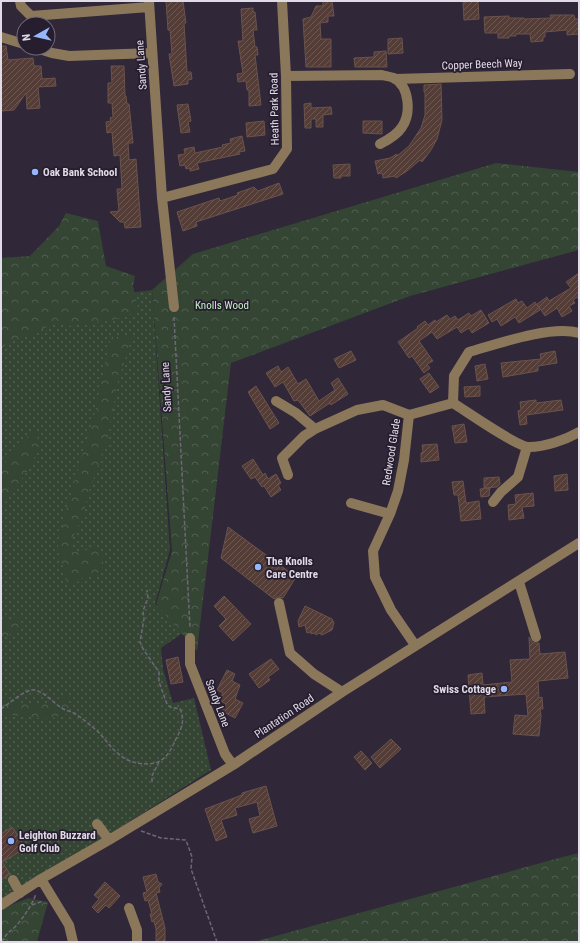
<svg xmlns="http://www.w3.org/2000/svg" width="580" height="943" viewBox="0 0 580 943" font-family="'Roboto Condensed',sans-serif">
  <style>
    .green { fill: url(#green-dots) }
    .forest { fill: url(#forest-crowns) }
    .building { fill: url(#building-hatch); stroke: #6b534d }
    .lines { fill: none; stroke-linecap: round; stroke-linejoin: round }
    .path { stroke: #6f6777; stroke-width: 1.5; stroke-dasharray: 4 2; stroke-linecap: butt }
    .minor { stroke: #8b775a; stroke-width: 10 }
    .poi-dot { fill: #95b6fd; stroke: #261d2e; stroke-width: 1.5 }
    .labels { text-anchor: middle; stroke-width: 3.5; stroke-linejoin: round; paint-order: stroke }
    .street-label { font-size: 11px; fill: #e1dbe7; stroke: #261d2e }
    .poi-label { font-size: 11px; font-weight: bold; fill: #e1dbe7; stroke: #261d2e; text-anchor: start }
    .park-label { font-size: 11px; fill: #c0eec1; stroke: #261d2e }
  </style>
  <defs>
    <pattern id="green-dots" width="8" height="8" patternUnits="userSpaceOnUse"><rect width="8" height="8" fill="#344534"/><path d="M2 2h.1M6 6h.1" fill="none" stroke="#515f51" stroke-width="1.8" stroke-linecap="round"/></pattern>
    <pattern id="forest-crowns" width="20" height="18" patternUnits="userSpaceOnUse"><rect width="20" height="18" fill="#344534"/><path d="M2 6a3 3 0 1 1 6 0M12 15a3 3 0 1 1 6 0" fill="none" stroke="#515f51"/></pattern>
    <pattern id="building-hatch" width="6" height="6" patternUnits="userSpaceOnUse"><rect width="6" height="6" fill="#543d37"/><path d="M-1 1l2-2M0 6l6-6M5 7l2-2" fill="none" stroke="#6c5854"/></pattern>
  </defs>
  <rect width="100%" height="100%" fill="#302739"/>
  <path class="green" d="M1,272L76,300L152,290L170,550L155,604L187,630L161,648L163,669L173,703L194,698L211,770L50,872L1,901Z"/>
  <path class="forest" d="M496,163L579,172V250L410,296L231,363L197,651L156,604L172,551L152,290L193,254Z
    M66,213L98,221L106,266L135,276L133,286L139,312L108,321L70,326L52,323C37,335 25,337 8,341L1,351V258L30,256L59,226Z
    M111,337H132L117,385L107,442L90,488L82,519L71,540L73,552L95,549L103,555V566L96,575L84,577L68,589L58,546L62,525L95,412Z
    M36,427L39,448L28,470L1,508V467Z
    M19,617V629L1,639V622Z
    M69,694V713L50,719L1,714V696L4,700L24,703L52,704Z
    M579,853V942H254L555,859Z
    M28,898L48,902L37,942H1V909Z"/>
  <path class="building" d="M166,1H183L186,23H184L187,72H191L192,79L188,80V84L174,86L169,54H172L170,30H168Z
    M323,1H332L334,16H328V22L320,23L321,39H331V67H306L303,19L311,17L316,6H323Z
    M463,1H478L479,19L464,20Z
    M253,8V12H255L257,30H253L255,47H257L258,55H255L261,105L249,106V90H247L246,81L238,82L237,74L243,73L238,41H243L241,9Z
    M550,15H574L575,19H579V34L567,35V30L545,32V37H543V41L531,42L530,34H516V36H509V38H498V33H485L484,17L509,16V18H524V19L551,18Z
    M402,38L403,53L388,54V39Z
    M1,46H6L8,60L33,58L34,66H41L42,79L55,78L56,86L38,87L40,108L27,109L26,93L14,110L1,111Z
    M386,51L387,67H355L354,58L374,57V52Z
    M111,66H124L125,96H126L127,104H129L133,143H128L129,160L136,159L141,227L125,228L124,222H120L110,212L119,211L117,189H122L120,155L114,156L112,132L107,133L106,122L111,121L110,118L113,117L112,103H108V83H112Z
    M441,84L442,120L437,139L431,150L422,162L420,160L407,171L396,178L395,176L383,178L382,173L378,174L375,161L390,158L397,154V156L409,146L421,128L425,115V92H424V85Z
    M311,103V108L331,107L332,114L323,115V127H316V119H311V128H305L304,104Z
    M188,104L191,121L188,122L190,132L181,133L177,105Z
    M264,121L265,135L247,137L246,123Z
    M363,121H382V134L363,133Z
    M242,136L245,151L239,152L240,154L197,163L199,169L190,171V168L186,169L185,165L180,166L178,155L185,154L184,149L194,147L195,153L223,147L222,145L231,143L230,139Z
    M350,164V176H341V178H334L333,165Z
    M279,183L283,194L196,222L197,226L183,231L177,212L219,198L220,201L238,195L237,193L254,187L258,191Z
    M579,273V300L577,297L573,300L575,303L569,306L572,311L562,317L557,308L545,316L537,304L547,297L549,301L571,288L566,282Z
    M516,299L518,303L522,301L527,308L535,302L540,310L519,323L515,317L501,326L497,319L492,322L488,315Z
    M481,310L489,323L472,333L469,328L461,333L457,327L437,339L432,332L419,341L433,361L427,364L430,368L424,373L412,356L409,358L398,342L418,328L417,327L425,321L428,325L435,320L436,322L447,315L450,319L455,316L458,320L469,313L471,316Z
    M351,351L356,360L339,368L334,359Z
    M555,351L557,363L538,366V371L503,377L501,363L541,359L540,354Z
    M485,364L488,379L477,381L475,366Z
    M278,366L281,372L288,367L298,384L306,379L319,401L335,390L331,383L338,378L348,394L331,405L330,403L310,416L298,400L294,401L283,382L275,387L266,373Z
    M429,373L439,387L430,393L420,379Z
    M256,386L279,423L270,429L248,392Z
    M480,386V396L465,397L464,387Z
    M536,400V403L561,400L563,410L526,415L527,424L520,425L518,411L521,410L520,402Z
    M464,424L467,442L455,443L452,426Z
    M437,444L439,460L421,462V453L423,452L422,445Z
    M253,459L263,475L265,473L268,479L276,474L281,483L278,485L281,490L271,497L264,486L262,487L255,477L251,479L242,466Z
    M567,474L568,490L555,491L554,476Z
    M499,477L500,484L497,487L484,488V478Z
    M463,481L466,503L479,501L481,519L461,521L458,495H454L452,482Z
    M490,488L489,496L481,497L480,489Z
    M533,493L534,506L522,507L524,518L509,520L508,505L516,504L515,495Z
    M228,527L296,577L283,598L278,597L274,599L221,558Z
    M224,596L251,624L233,641L219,626L226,619L214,606Z
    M305,606L332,619L334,623L332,630L322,635L319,633L316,635L314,633L311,634V632L307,633L305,625L299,627L298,621Z
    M529,637L532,642L535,643H539L540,654L565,652L568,678L538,681L539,698L542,697L543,709H540L541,716L539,736L513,734L515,715L528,716L526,694L484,697L485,713L471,714L468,675L482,673L483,685L512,682L510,660L530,659Z
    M178,657L183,682L171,684L166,660Z
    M271,659L279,669L268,677L270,680L259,688L249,674Z
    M227,670L235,674L232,681L240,685L235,699L243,703L235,718L222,711L226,704L219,700L223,693L217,690Z
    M391,739L401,749L380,768L371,757Z
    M361,751L372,763L365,770L354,757Z
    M266,786L277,826L253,833L249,819L260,816L257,802L235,808L237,815L221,820L227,837L216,841L205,809L242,795V793Z
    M12,827L26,848L2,862L10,874L1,880V834Z
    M156,874L158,882L162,884L159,888L160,892L156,893L165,928V942H156V929L154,921L152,922L150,914H152L148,900L145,901L143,893L147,892L143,877Z
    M105,882L120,896L109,908L106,905L98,913L92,907L99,899L94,895Z"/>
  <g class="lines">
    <path class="path" d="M174,317L190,628
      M1,709C9,704 26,688 35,690C44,692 53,702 60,707C64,710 69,711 74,713C82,718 89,724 96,730C105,738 111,749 121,756C131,764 154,768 164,758C170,753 173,745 177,737C182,727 185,720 180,709L170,707L167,704L159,682V672L143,649L140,642L144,619L143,611L148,598L147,590
      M152,782V776L159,762
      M141,831L161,838L186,840L192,857L191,869L217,942
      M32,905L43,901
      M2,942C5,934 11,931 17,925C25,915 32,905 36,894"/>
    <path class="minor" d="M20,1L21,6L31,16L149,7
      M149,1L162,198L174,307
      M1,37L24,44
      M36,48L52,53L69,56L152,53
      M286,76L382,75C386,76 391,77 394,78C410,87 411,114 402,127C397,135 388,140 380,144
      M395,79L570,74
      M162,198L273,169L287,149L286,76L282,1
      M276,401L296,413L315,429
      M453,403L454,376L469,352C497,344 551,325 579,333
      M288,475L282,458L304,436L315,429L357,410L383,405L409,415
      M493,502L501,492L518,477L527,447
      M351,503L390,514
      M519,582L536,637
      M279,603L290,653L314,674L342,692
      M190,638V664L225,754L233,765
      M415,645L391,610L375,577L373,551L390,514L398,491L404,460L409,415L453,403C466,411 517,447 529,447C545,447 565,440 579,432
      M97,824L109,840
      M41,879L69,925L73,942
      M13,880L20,893
      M1,905L41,879L109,840L233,765L342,692L579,543
      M129,908L137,930V942"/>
  </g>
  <g class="poi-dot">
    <circle cx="35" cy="172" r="4"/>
    <circle cx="258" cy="567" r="4"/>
    <circle cx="504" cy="689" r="4"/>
    <circle cx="11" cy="841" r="4"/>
  </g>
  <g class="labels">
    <g class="street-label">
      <text transform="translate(482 64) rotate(-2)" y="4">Copper Beech Way</text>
      <text transform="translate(141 65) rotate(-94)" y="4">Sandy Lane</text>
      <text transform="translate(274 109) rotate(-91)" y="4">Heath Park Road</text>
      <text transform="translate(166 387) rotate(-93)" y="4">Sandy Lane</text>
      <text transform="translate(391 452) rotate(-81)" y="4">Redwood Glade</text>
      <text transform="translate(218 703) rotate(69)" y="4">Sandy Lane</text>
      <text transform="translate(284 716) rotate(-34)" y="4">Plantation Road</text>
    </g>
    <g class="poi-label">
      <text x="43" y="176">Oak Bank School</text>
      <text x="266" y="565">The Knolls<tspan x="266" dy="13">Care Centre</tspan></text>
      <text x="496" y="693" text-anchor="end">Swiss Cottage</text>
      <text x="19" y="839">Leighton Buzzard<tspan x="19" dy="13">Golf Club</tspan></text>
    </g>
    <g class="park-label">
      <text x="222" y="309">Knolls Wood</text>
    </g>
  </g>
  <rect width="580" height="943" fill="none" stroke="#e1dbe7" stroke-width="4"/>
  <g transform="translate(36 36) rotate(262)"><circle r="19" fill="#261d2e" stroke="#716978"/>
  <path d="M0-3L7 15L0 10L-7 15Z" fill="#95b6fd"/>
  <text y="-6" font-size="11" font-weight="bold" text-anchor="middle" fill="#e1dbe7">N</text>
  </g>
</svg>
